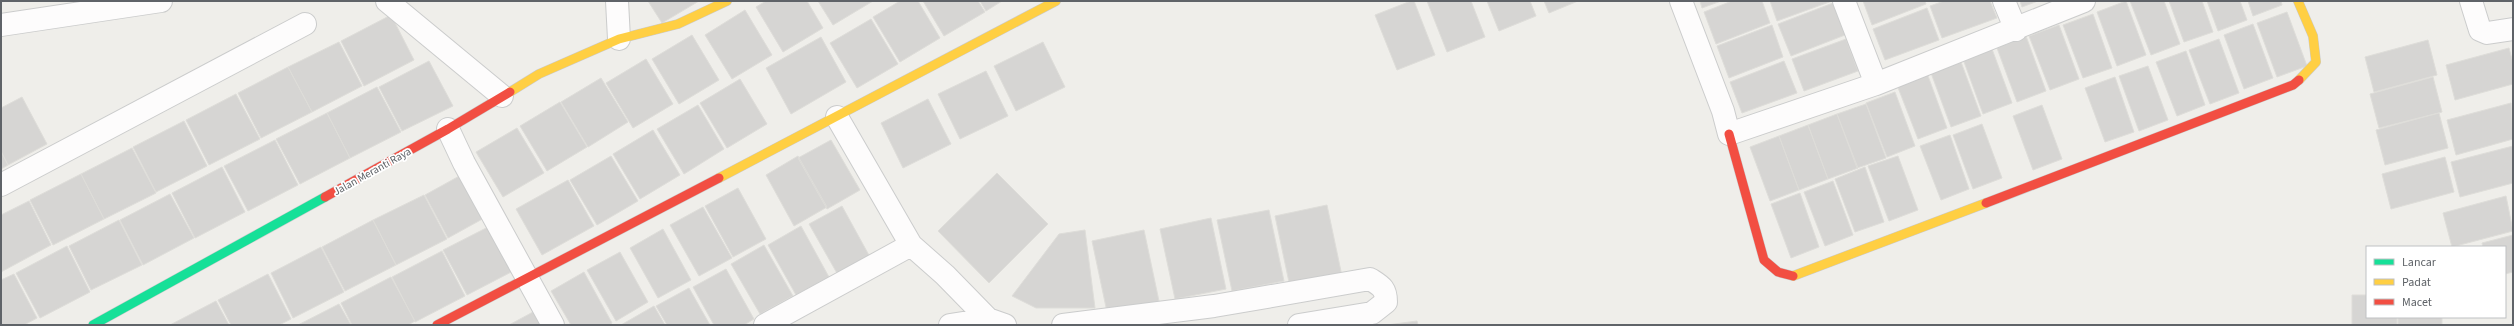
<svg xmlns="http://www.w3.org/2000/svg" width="2514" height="326" viewBox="0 0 2514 326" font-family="'Source Sans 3',sans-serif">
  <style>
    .building { fill: #d6d5d3; stroke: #deddd9 }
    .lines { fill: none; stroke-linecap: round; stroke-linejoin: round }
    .street-casing { stroke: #cbcccc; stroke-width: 24 }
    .fast-casing { stroke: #cacacb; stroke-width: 10 }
    .slow-casing { stroke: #cacacb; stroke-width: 10 }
    .jam-casing { stroke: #cacacb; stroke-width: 10 }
    .street { stroke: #fdfcfc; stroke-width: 22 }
    .fast { stroke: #16e098; stroke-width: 9 }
    .slow { stroke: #ffcf43; stroke-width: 9 }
    .jam { stroke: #f24e42; stroke-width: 9 }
    .labels { text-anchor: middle; stroke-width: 3.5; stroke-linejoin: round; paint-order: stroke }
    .street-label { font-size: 11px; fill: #5f6368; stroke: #fff }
  </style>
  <rect width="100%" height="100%" fill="#efeeea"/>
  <path class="building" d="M648,1H699L662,23Z
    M766,1H807L823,28L783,52L756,7Z
    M818,1H873L833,25Z
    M900,1H918L940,38L900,62L873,17Z
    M923,1H978L985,12L944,36Z
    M980,1H1002L986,11Z
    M1411,1H1414L1435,55L1397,70L1375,15Z
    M1427,1H1471L1485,37L1447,52Z
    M1487,1H1530L1536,16L1499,31Z
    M1544,1H1578L1549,13Z
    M1700,1H1721L1702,8Z
    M1732,1H1762L1770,23L1716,44L1704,12Z
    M1770,1H1832L1777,21Z
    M1863,1H1925L1926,4L1872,25Z
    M1944,1H1990L1997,18L1942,38L1930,6Z
    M2020,1H2038L2022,7Z
    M2126,1L2146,55L2117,66L2097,12Z
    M2130,1H2164L2180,44L2151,55Z
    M2169,1H2202L2213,32L2184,42Z
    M2207,1H2240L2247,20L2218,31Z
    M2248,1H2281L2282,5L2253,16Z
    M1833,3L1845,35L1791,56L1778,24Z
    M1927,8L1939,40L1885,60L1873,29Z
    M745,10L772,55L732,79L705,35Z
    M2287,12L2307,66L2277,77L2257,23Z
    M2093,14L2112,68L2083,78L2063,25Z
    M391,15L414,60L364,86L341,41Z
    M871,19L898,64L857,88L830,43Z
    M2253,24L2273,78L2244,89L2224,35Z
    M1772,25L1783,57L1729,78L1717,46Z
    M2059,25L2079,79L2050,90L2029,36Z
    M692,35L719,80L679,104L652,59Z
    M2026,36L2046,91L2017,102L1997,48Z
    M821,37L846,82L791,114L766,68Z
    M1846,39L1858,71L1804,91L1792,59Z
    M2219,39L2239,93L2210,104L2189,50Z
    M2428,40L2437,75L2374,92L2365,57Z
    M339,42L362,86L312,112L288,67Z
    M1043,42L1065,87L1016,111L994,66Z
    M2509,48L2513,63V84L2455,100L2446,65Z
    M1992,49L2012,103L1983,114L1963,59Z
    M2186,51L2205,105L2177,116L2156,62Z
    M646,59L673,104L633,128L606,83Z
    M429,61L453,106L402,131L379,87Z
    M1784,61L1797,93L1742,113L1730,82Z
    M1961,62L1981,116L1951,127L1931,73Z
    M2148,66L2168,120L2139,131L2119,76Z
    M288,67L312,112L261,138L238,93Z
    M986,71L1008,116L960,139L938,94Z
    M1927,73L1947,128L1918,139L1897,85Z
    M2115,77L2134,132L2105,142L2085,88Z
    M2433,77L2442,112L2379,128L2370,94Z
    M601,78L628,122L588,147L561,102Z
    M740,79L767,124L727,148L700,103Z
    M377,87L401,132L350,158L327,113Z
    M1895,92L1915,146L1887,157L1866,103Z
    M236,94L260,139L209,165L186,120Z
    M22,97L47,144L8,165L1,152V108Z
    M928,99L951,144L903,168L881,123Z
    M560,102L587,147L547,171L520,126Z
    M2511,103L2513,139L2456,155L2447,120Z
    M1866,104L1886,158L1857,168L1837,114Z
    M698,105L724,149L684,174L657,129Z
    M2042,105L2062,159L2033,170L2013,116Z
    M327,113L350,158L300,184L276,139Z
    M2439,113L2448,148L2385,165L2376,130Z
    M1837,114L1858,168L1828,179L1808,125Z
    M184,121L207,166L156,192L133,147Z
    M1982,124L2002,178L1973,189L1953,135Z
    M1808,125L1828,179L1799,190L1779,136Z
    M517,128L544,173L503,197L476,152Z
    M653,130L680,175L640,199L613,154Z
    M1950,135L1969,189L1941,200L1920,146Z
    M1779,136L1799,190L1770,201L1750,147Z
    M275,140L298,185L248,211L224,166Z
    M831,140L860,190L827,209L798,158Z
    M2513,146V183L2460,197L2451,162Z
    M132,148L156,193L104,219L81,174Z
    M1,151L8,165L1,169Z
    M611,156L638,201L597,225L570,180Z
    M798,156L827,207L794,226L766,175Z
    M1898,156L1918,210L1889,221L1868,166Z
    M2445,157L2454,192L2391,209L2382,174Z
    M222,167L245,212L195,238L172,193Z
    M1865,167L1884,222L1855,232L1835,179Z
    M997,173L1048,224L989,283L938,231Z
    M81,174L104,219L53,245L30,200Z
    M463,174L486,217L448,238L425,195Z
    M568,180L594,226L542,255L516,209Z
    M1833,181L1853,235L1825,246L1804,192Z
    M738,188L766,239L733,257L705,206Z
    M1800,193L1819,247L1791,258L1771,204Z
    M170,194L194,238L143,265L120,220Z
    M424,195L447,239L396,265L373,220Z
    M2506,196L2513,231L2452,247L2443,213Z
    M29,201L51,245L1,272V215Z
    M1327,205L1342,276L1290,287L1275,216Z
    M842,206L870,257L838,275L809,224Z
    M703,207L732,258L699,276L670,225Z
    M1269,210L1284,281L1232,291L1217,220Z
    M1211,218L1226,289L1175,299L1160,229Z
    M119,220L142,265L91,290L69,246Z
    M373,220L396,265L345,291L322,247Z
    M494,224L517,269L467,295L443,250Z
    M801,226L829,277L796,295L768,245Z
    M663,229L691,280L658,298L630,248Z
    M1085,230L1095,308H1036L1012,296L1059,234Z
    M1144,230L1159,301L1107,312L1092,241Z
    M2513,235V272L2505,274V247H2483L2482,243Z
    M764,245L793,296L760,314L731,264Z
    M67,246L90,292L40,318L16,273Z
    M321,247L344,292L293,318L271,273Z
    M442,251L465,296L415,322L392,277Z
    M620,252L648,302L616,321L587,270Z
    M726,269L754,319L744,325H714L693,287Z
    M584,272L612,323L609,325H571L551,291Z
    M14,274L37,318L24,325H1V280Z
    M268,274L291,319L279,325H231L218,300Z
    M391,277L415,321L408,325H352L341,303Z
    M689,288L710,325H667L656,306Z
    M2352,295H2367V317H2397V325H2352Z
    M216,301L229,325H170Z
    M339,304L351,325H298Z
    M654,306L665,325H621Z
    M533,312L540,325H509Z
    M2398,317H2442V325H2398Z
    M1417,321L1418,325H1387Z"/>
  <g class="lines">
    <g class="street-casing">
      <path id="street" d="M387,1L502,96
        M617,1L619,39
        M1681,1L1723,111L1729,134L1876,84L2084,1
        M1844,1L1876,84
        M2004,1L2016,30
        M2471,1L2480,30L2487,33L2513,29
        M1,25L161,1
        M837,117L911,245L945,275L988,319
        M448,129L464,163L553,325
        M1,185L305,24
        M765,325L911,245
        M950,325L988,319L1005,325
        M1063,325L1214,306L1370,279C1381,286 1386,288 1386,302L1372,313L1299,325"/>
    </g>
    <g class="fast-casing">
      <path id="fast" d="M93,325L325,197"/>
    </g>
    <g class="slow-casing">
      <path id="slow" d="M2298,1L2313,36L2316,62L2299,80
        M510,92L539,74L619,39L678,24L727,1
        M719,178L1056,1
        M1793,276L1986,203"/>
    </g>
    <g class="jam-casing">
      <path id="jam" d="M1729,134L1764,260L1778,272L1793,276
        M325,197L448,129L510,92
        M1986,203L2293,85L2299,80
        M437,325L719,178"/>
    </g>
    <use href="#street" class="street"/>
    <use href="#fast" class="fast"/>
    <use href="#slow" class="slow"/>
    <use href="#jam" class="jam"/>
  </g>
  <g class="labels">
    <g class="street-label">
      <text transform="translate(372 171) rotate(-29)" y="4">Jalan Meranti Raya</text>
    </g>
  </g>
  <rect width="2514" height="326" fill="none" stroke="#5f6368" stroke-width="4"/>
  <rect x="2366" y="246" width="140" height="72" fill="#ffffff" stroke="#bfc1c3"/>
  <rect x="2374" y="259" width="20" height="6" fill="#16e098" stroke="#bfc1c3"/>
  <text x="2402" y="266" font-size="12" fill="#5f6368">Lancar</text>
  <rect x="2374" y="279" width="20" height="6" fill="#ffcf43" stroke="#bfc1c3"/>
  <text x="2402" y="286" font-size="12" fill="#5f6368">Padat</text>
  <rect x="2374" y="299" width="20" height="6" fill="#f24e42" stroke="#bfc1c3"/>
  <text x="2402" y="306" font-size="12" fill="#5f6368">Macet</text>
</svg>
